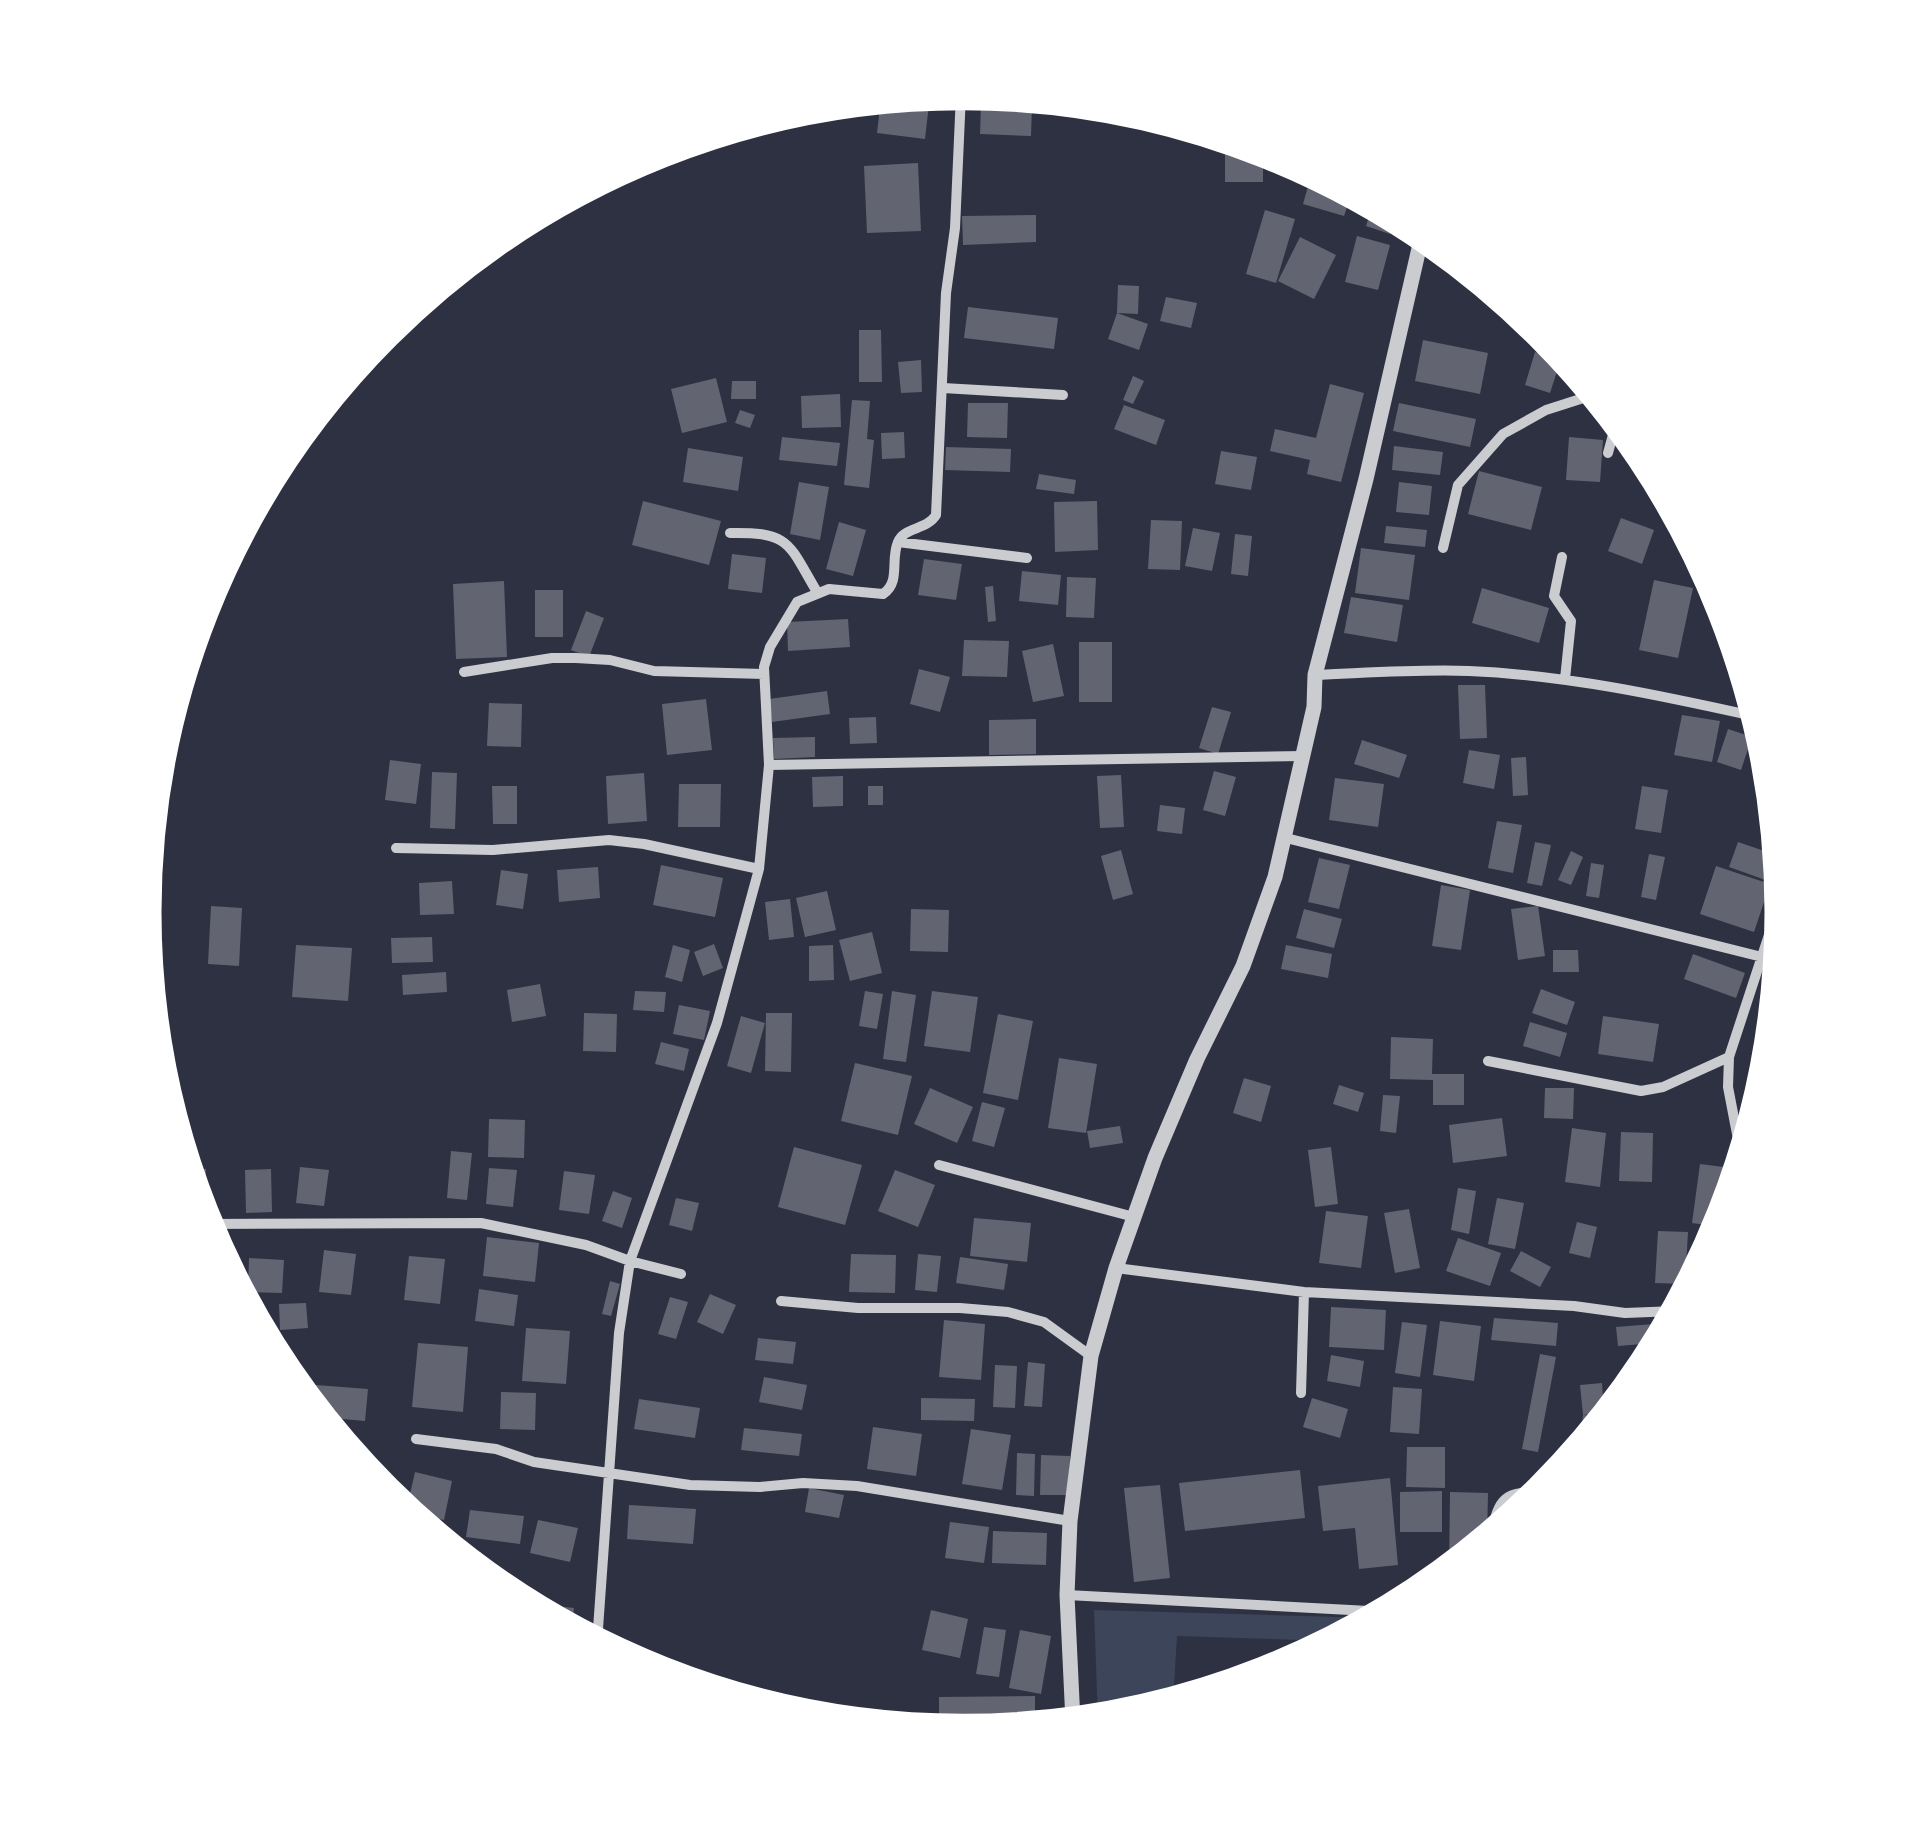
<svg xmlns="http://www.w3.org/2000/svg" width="1926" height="1823" viewBox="0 0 1926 1823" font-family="'Open Sans',sans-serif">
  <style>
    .green { fill: #3c4559 }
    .building { fill: #626471 }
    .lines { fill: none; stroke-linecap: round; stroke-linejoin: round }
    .minor { stroke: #caccd0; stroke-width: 10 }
    .tertiary { stroke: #caccd0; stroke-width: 15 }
    .rim { fill: none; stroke: #fff; stroke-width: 5 }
  </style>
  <rect width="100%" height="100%" fill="#2d3142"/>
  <path class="green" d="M1094,1610L1375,1618L1332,1641L1177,1636L1173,1702L1123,1717L1098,1720Z"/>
  <path class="building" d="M881,98L929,104L925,139L877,133Z
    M981,104L1032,105L1031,136L980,134Z
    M1225,137L1263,148V182H1225Z
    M918,163L921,231L867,233L864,166Z
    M1310,179L1352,192L1344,216L1303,204Z
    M1373,204L1396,216L1390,234L1366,226Z
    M1265,210L1295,219L1276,283L1246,274Z
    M1036,215V242L963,245L962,216Z
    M1357,236L1390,245L1378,290L1345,282Z
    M1300,237L1336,255L1314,299L1278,281Z
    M1118,285L1139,286L1138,314L1117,313Z
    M1166,297L1197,303L1191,328L1160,321Z
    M968,307L1058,318L1054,349L964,338Z
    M1117,313L1148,324L1139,350L1108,339Z
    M859,330H881L882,382H859Z
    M1423,340L1488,353L1480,394L1415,381Z
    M1535,352L1561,359L1550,393L1525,385Z
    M921,360L922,392L901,393L898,362Z
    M1133,376L1144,381L1133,404L1123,400Z
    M716,378L727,422L682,433L671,389Z
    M732,381H756V399H731Z
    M1330,384L1364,393L1341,482L1307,474L1310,460L1270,451L1275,429L1316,438Z
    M840,394L841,427L802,428L801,396Z
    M852,400L870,401L867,439L874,440L869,488L844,485Z
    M968,403H1008L1007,438L967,437Z
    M1399,403L1476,419L1470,447L1393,431Z
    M1124,405L1165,420L1156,445L1114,429Z
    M740,410L755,415L750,428L735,423Z
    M904,432L905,458L882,459L881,433Z
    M782,437L840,443L837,466L779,460Z
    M1569,437L1603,440L1600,482L1566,480Z
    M1394,446L1443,452L1440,475L1392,470Z
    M946,447L1011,449L1010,472L945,470Z
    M688,448L743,457L738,491L683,482Z
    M1221,451L1257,457L1251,490L1215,484Z
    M1479,471L1542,487L1531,530L1468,514Z
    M1039,474L1076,480L1074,494L1036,489Z
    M799,482L829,487L820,540L790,534Z
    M1399,482L1432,486L1429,515L1396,512Z
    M643,501L721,521L709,565L632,545Z
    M1097,501L1098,550L1055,552L1054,502Z
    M1621,518L1654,530L1642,564L1608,551Z
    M1151,520L1182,521L1180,570L1148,569Z
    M839,522L866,530L853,576L826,569Z
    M1386,526L1427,530L1425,547L1384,543Z
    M1193,528L1220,533L1212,571L1185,566Z
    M1235,534L1252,536L1248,576L1231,574Z
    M1694,544L1705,566L1692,565Z
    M1361,548L1415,555L1409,600L1355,593Z
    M732,554L766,558L762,593L728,589Z
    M924,559L962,564L956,600L918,595Z
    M1022,571L1061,575L1058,605L1019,601Z
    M1067,577L1096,578L1094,618L1066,617Z
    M1654,580L1693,588L1678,658L1639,650Z
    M504,581L507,657L456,659L453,584Z
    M993,586L996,621L988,622L985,587Z
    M1482,588L1549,608L1539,643L1472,623Z
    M535,590H563V637H535Z
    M1351,597L1403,605L1397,642L1344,633Z
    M586,611L604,618L589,657L571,650Z
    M848,619L850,647L788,651L787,622Z
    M964,640L1009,641L1007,677L962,676Z
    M1079,642H1112V702H1079Z
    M1053,644L1064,696L1033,702L1022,651Z
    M919,669L950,677L940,712L910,704Z
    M1458,685H1485L1487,738L1460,739Z
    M827,691L830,714L772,722L769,699Z
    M706,699L712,750L667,755L662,704Z
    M489,703L522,704L521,747L487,746Z
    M1212,707L1231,712L1218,754L1199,748Z
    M1682,715L1720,721L1712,762L1674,755Z
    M876,717L877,743L850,744L849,718Z
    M1036,719V754L989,755V720Z
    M1728,729L1752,737L1741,770L1717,762Z
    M1763,732L1769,752L1771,772L1751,765Z
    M815,737V757L774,759L773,738Z
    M1362,740L1407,755L1399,778L1354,764Z
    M1469,750L1500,755L1494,789L1463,783Z
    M1526,757L1528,795L1513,796L1511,758Z
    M390,760L421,764L416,804L385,800Z
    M1214,771L1236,777L1225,816L1203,810Z
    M432,772L457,773L455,829L430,828Z
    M644,773L647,821L608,824L606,776Z
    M1121,775L1124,827L1100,828L1097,776Z
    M843,776V806L813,807L812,777Z
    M1335,778L1384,784L1378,827L1329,820Z
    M679,784H721L720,827H678Z
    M492,786H517V824H493Z
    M868,786H883V805H868Z
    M1642,786L1668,790L1661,833L1635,829Z
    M1160,805L1185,808L1182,834L1157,831Z
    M1497,821L1522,825L1513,873L1488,868Z
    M1535,842L1551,845L1542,886L1527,883Z
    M1738,842L1779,856L1771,882L1729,867Z
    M1121,850L1133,894L1113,900L1101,856Z
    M1571,851L1583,857L1571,885L1558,880Z
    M1649,854L1665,857L1656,900L1641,897Z
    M1319,858L1350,865L1339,909L1308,902Z
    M1591,863L1604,865L1599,898L1586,896Z
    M661,865L723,878L715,917L653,905Z
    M1716,866L1770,884L1754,932L1700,914Z
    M598,867L600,898L559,902L557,870Z
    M501,870L528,874L523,909L496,905Z
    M452,881L454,914L420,915L419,883Z
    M1441,885L1470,890L1461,950L1432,946Z
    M827,891L836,930L805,937L796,898Z
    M790,899L794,937L769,940L765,902Z
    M211,906L242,908L239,966L208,964Z
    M1538,906L1545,956L1518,960L1511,909Z
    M911,909L949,910L948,952L910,951Z
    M1304,909L1342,919L1334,948L1296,938Z
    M872,932L882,973L850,981L839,940Z
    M432,937L433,962L392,963L391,938Z
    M714,944L723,968L703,976L694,952Z
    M296,945L352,948L348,1001L292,997Z
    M673,945L690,950L682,982L665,977Z
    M833,945L834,980L809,981V946Z
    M1286,945L1332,954L1328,978L1281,969Z
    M1553,950H1578L1579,972H1553Z
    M1693,954L1745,973L1736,998L1684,979Z
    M446,972L447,992L403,995L402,975Z
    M540,984L546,1016L512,1022L507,990Z
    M1777,984L1775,1011L1771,1012L1764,987Z
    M1541,989L1575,1002L1567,1025L1532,1013Z
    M635,991L666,992L664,1012L633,1010Z
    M865,991L883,994L877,1029L859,1026Z
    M892,991L916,995L906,1062L883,1059Z
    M932,991L978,997L970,1052L924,1046Z
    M679,1005L710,1011L704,1040L673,1034Z
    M584,1013L617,1014L616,1052L583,1051Z
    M766,1013H792L791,1072L765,1071Z
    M998,1014L1033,1021L1018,1100L983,1093Z
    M741,1016L765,1023L751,1073L727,1066Z
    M1603,1016L1659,1024L1653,1062L1598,1054Z
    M1530,1022L1567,1033L1560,1057L1523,1046Z
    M1766,1035L1772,1036L1768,1074L1758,1072Z
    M1391,1037L1433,1039L1432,1074H1464V1105H1433V1080L1390,1079Z
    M661,1042L689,1049L684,1071L655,1064Z
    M1059,1058L1097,1064L1086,1133L1048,1128Z
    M855,1063L912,1076L898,1135L841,1121Z
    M1244,1078L1271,1086L1261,1122L1233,1113Z
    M1339,1085L1364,1093L1358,1112L1333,1104Z
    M930,1088L973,1107L957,1143L914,1124Z
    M1545,1088H1574L1573,1119L1544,1118Z
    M1383,1095L1400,1096L1396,1133L1380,1131Z
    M982,1102L1005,1108L994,1147L972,1141Z
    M1502,1118L1507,1156L1453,1163L1449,1125Z
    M489,1119L525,1120L524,1158L488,1157Z
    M1120,1126L1123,1143L1090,1148L1087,1131Z
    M1572,1128L1606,1133L1600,1187L1565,1182Z
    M1621,1132L1653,1133L1652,1182L1619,1181Z
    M794,1147L862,1165L845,1225L778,1207Z
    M1331,1147L1338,1204L1315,1207L1308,1150Z
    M451,1151L472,1153L467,1200L447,1198Z
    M1700,1164L1732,1168L1721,1227L1692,1223Z
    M300,1167L329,1170L324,1206L296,1203Z
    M489,1168L517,1170L513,1207L486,1204Z
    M187,1169H206L205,1208H199Z
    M271,1169L272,1212L246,1213L245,1170Z
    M895,1170L935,1185L918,1227L878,1211Z
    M564,1171L595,1175L589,1214L559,1210Z
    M1458,1188L1476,1191L1469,1234L1451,1230Z
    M613,1191L632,1198L622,1228L602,1221Z
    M676,1198L699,1203L692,1231L669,1225Z
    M1497,1198L1524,1203L1515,1249L1488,1244Z
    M1409,1209L1420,1268L1395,1273L1384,1213Z
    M1326,1211L1368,1216L1361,1268L1319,1263Z
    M974,1218L1031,1223L1027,1262L970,1256Z
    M1577,1222L1597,1227L1590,1258L1569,1253Z
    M1658,1231L1688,1232L1685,1284L1655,1283Z
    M487,1237L539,1243L535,1282L483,1276Z
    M1458,1238L1501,1253L1490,1286L1446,1271Z
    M324,1250L356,1254L351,1295L319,1292Z
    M1521,1251L1551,1267L1540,1287L1510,1271Z
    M851,1254L896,1255L895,1293L849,1292Z
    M918,1254L941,1256L937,1292L915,1290Z
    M409,1256L445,1259L440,1304L404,1300Z
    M960,1257L1008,1264L1004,1290L956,1283Z
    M249,1258L284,1260L282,1293L248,1292Z
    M610,1281L620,1284L611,1316L602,1314Z
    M479,1289L518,1295L514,1326L475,1321Z
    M710,1294L736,1305L723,1334L697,1322Z
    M670,1297L688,1302L676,1339L658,1334Z
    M306,1303L308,1328L280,1330L279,1304Z
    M1331,1307L1386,1310L1384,1350L1329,1347Z
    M1494,1318L1558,1323L1556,1346L1491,1340Z
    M944,1320L985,1324L981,1380L939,1377Z
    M1440,1321L1481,1326L1474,1381L1433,1375Z
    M1402,1322L1427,1325L1420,1377L1395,1373Z
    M1654,1324L1655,1343L1618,1346L1616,1327Z
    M526,1328L570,1331L566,1384L522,1381Z
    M758,1338L796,1342L793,1364L755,1360Z
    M418,1343L468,1347L463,1412L412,1407Z
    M1540,1354L1556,1357L1538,1452L1522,1449Z
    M1331,1355L1364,1361L1360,1387L1327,1381Z
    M1028,1362L1045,1364L1042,1407L1024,1406Z
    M995,1365L1017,1366L1015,1408L993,1407Z
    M1630,1368L1646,1369L1632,1386L1629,1385Z
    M764,1377L807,1385L802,1410L759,1402Z
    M1602,1383L1604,1413L1583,1415L1606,1417L1579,1449L1583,1415L1580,1385Z
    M316,1385L368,1389L365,1421L320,1417L314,1409Z
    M1393,1387L1422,1389L1419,1434L1390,1432Z
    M501,1392L536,1393L535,1430L500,1429Z
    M921,1398L975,1399L974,1421L921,1420Z
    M1312,1398L1348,1409L1340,1438L1303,1427Z
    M639,1399L700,1408L695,1438L634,1429Z
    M873,1427L922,1434L916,1476L867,1469Z
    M744,1428L802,1434L799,1456L741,1450Z
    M971,1429L1011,1435L1002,1490L962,1484Z
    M1407,1447H1445V1488L1406,1487Z
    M1017,1453L1035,1454L1034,1496L1016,1495Z
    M1041,1455L1070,1456L1069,1495H1040Z
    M1300,1470L1305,1518L1185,1531L1179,1483Z
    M415,1472L452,1481L444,1520L406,1512Z
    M1390,1478L1398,1565L1359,1569L1355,1528L1323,1531L1318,1486Z
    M1160,1485L1170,1578L1134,1582L1124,1488Z
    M809,1488L844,1495L839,1518L805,1512Z
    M1442,1491V1532H1400V1492Z
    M1450,1492L1488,1493L1487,1539L1449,1571Z
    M629,1505L696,1509L693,1544L627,1539Z
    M470,1510L524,1516L520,1544L466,1537Z
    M538,1520L578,1528L570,1562L530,1553Z
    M950,1522L989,1527L984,1563L945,1558Z
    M993,1531L1047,1533L1046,1565L992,1563Z
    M451,1549L481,1552L479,1572Z
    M529,1603L574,1608L571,1629L529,1606Z
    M931,1610L968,1619L960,1658L922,1650Z
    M984,1627L1006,1630L999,1677L976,1674Z
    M1020,1630L1051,1636L1041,1694L1009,1688Z
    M1035,1696V1726L963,1733L939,1731V1697Z"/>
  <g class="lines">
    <path class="minor" d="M943,388L1063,395
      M1608,453L1617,420
      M730,533C791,532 788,543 817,592
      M898,542L1027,558
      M1443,548L1458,485L1503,434L1546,410L1596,394
      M1562,557L1554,596L1571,621L1565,679
      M464,672L552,658H576L610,660L654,671L764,674
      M1315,675C1366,673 1418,669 1469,671C1567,675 1663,696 1758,717
      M769,765L1303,756
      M1286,838L1762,957
      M396,848L493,850L609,840L644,844L759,869
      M1488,1061L1641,1091L1663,1087L1729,1057
      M1742,1160L1728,1087L1729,1057L1783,892
      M939,1165L1134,1217
      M204,1224L481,1223L586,1245L630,1261L681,1274
      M1116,1268L1304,1292L1574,1306L1625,1313L1676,1311
      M781,1301L858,1308H960L1008,1312L1044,1322L1091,1356
      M1301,1393L1304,1292
      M416,1439L496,1449L534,1462L690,1485L760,1487L803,1483L857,1486L1070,1521
      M1491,1536C1499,1496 1504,1492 1544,1492
      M1067,1595L1388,1612
      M597,1643L619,1333L630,1261L717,1023L759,869L769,765L764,667L770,647L797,602L829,589L883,594C901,582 890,560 898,542C904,527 927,530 936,515L946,293L955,228L961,94H1006"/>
    <path class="tertiary" d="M1073,1722L1067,1595L1070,1521L1091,1356L1116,1268L1155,1158L1197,1059L1243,966L1275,877L1314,707L1315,675L1366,479L1423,231"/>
  </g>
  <path d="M0 0H1926V1823H0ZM159 912a804 804 0 1 1 1608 0a804 804 0 1 1-1608 0Z" fill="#fff" fill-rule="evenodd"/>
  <path class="rim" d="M159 912a804 804 0 1 1 1608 0a804 804 0 1 1-1608 0Z"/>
</svg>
